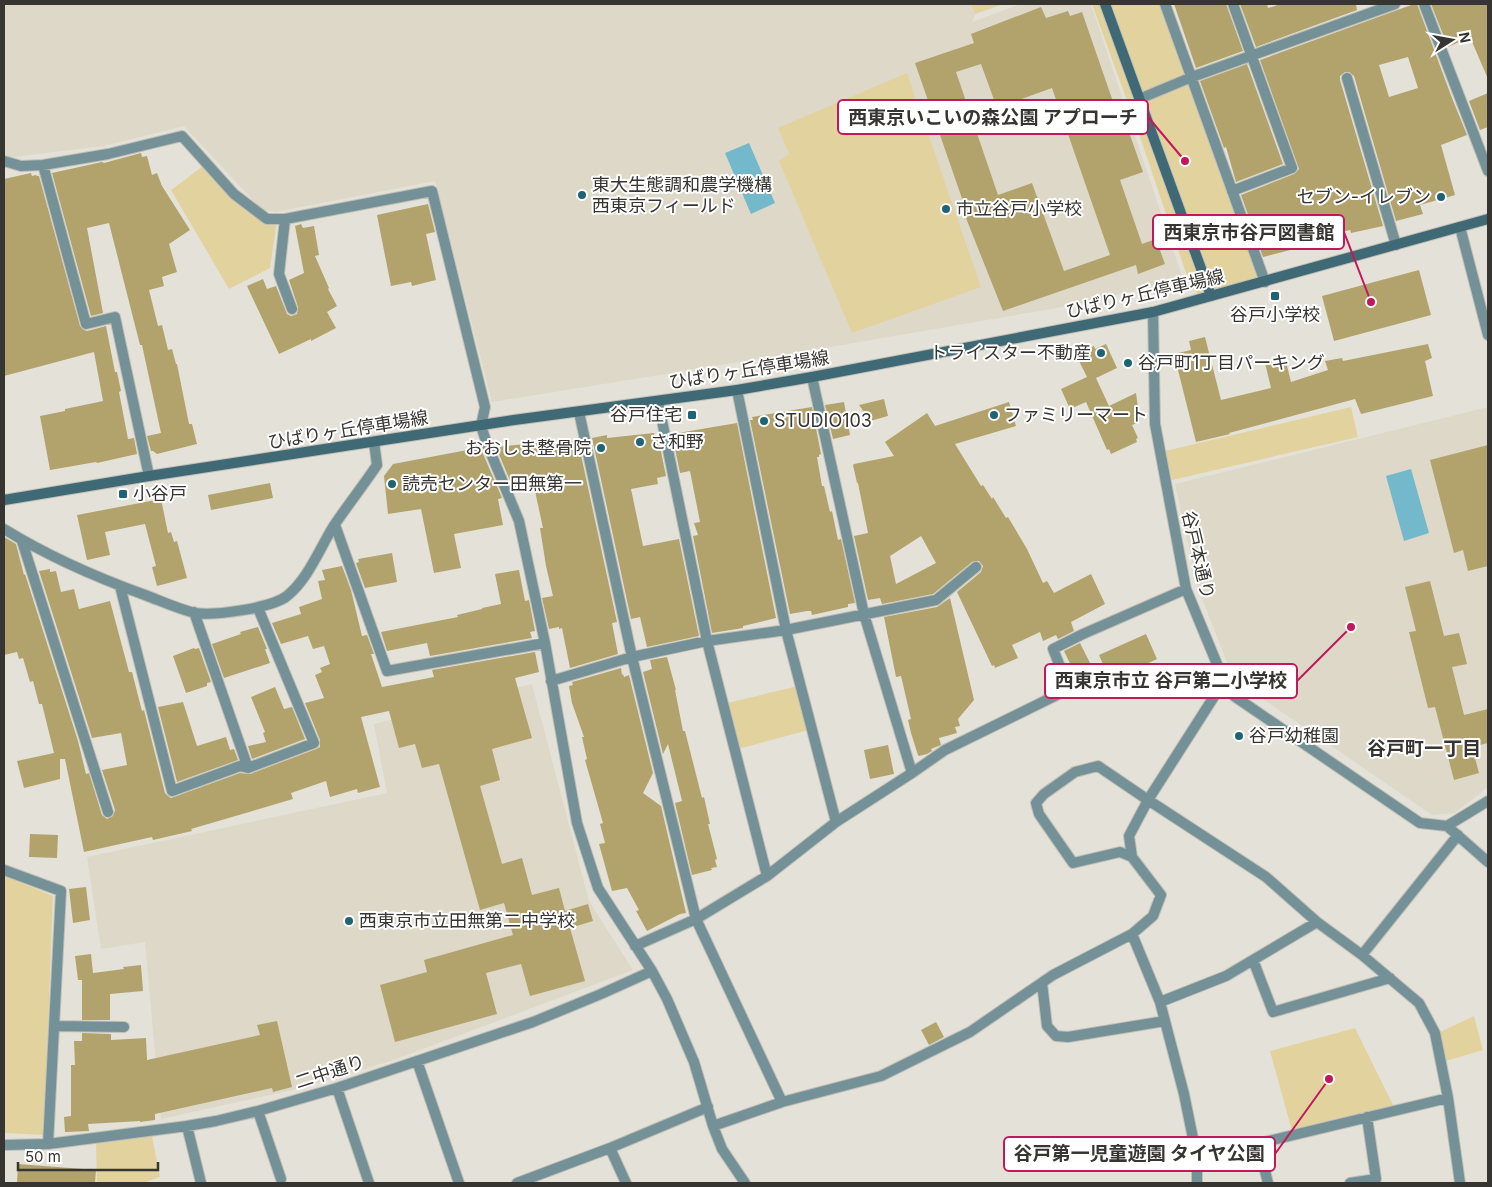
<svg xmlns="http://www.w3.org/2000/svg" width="1492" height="1187" viewBox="0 0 1492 1187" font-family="Inter,'Noto Sans JP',sans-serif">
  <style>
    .built { fill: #ddd8c7 }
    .green { fill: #e2d39e }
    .water { fill: #73b9cb }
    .building { fill: #b2a36c; fill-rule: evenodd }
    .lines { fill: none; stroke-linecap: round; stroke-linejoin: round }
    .street-casing { stroke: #c1bfb7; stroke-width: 12 }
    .secondary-casing { stroke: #c1bfb7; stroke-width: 12 }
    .street { stroke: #749198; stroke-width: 10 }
    .secondary { stroke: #3e6975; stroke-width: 10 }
    .poi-dot { fill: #1e6474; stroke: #fff; stroke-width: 2 }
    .labels { text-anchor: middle; stroke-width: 4; stroke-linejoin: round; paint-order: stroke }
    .poi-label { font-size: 18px; fill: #363531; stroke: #fff; text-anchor: start }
    .street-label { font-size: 18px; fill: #363531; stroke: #fff }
    .neighbourhood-label { font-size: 19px; font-weight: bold; fill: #363531; stroke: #fff }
    .leader { fill: none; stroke: #c2185b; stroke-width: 2 }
    .callout-dot { fill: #c2185b; stroke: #fff; stroke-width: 2 }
    .callout { fill: #fff; stroke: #c2185b; stroke-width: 2 }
    .callout-label { font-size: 19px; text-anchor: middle; font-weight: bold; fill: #363531 }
  </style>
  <rect width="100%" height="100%" fill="#e4e2d8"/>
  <path class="built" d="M4,4H971L975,14L972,22L1021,4H1091L1183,279L1074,305L801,352L492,402L435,181L276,212L262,210L184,126L104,146L13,157L4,155Z
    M1488,407V787L1455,813L1432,815L1241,684L1228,665L1198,588L1175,484Z
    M532,684L589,901L633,970L391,1061L297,1089L161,1119L145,942L101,949L87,857L387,793L374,724Z"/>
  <path class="green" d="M971,4H1004L975,14Z
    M1092,4H1165L1265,282L1201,299L1189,282L1138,131Z
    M907,73L981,287L852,333L779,161L789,154L778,128Z
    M203,166L230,198L266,224L277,221L270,268L229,289L171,190Z
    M1351,407L1358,437L1172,480L1165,451Z
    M798,686L809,730L738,749L727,703Z
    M4,876L53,896L44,1135L4,1133Z
    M1474,1016L1483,1050L1446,1061L1440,1032Z
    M1355,1028L1394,1107L1292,1131L1270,1051Z
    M151,1131L160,1177L143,1183H97L96,1143Z"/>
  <path class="water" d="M749,143L775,203L751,214L725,153Z
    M1411,469L1429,533L1404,541L1386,476Z"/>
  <path class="building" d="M1174,4H1226L1243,51L1196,68Z
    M1240,4H1267L1268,8L1281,4H1356L1357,10L1256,47Z
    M1414,4H1417L1452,98L1467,135L1441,145L1455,195L1420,205L1423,214L1396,221L1354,76L1349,72H1345L1340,76V80L1383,226L1351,233L1350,230L1316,238L1317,243L1263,257L1241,195L1294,174L1299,169L1260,60ZM1408,57L1418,88L1389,97L1379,65Z
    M1431,4H1488V79L1470,37L1448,47Z
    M1041,7L1046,18L1068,11L1070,16L1082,12L1119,119L1124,118L1143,172L1120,180L1142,244L1156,239L1165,264L1138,274L1136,265L1003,311L962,208L965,207L915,63L974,43L971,34ZM981,64L997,108L1052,88L1110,255L1064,271L1032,183L998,195L956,72Z
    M1247,64L1283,164L1236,182L1226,147L1224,148L1200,81Z
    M1488,93V127L1480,130L1469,101Z
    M141,153L142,157L147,156L152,175L157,173L162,186L190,230L169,244L177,272L162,277L164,286L149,290L158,326L162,325L168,350L172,349L176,364H177L189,424H192L197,444L157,454L153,451H151L147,436L161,433L142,345H140L109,223L87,228L103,313L91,316L52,173L102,162L104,163Z
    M31,173L32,176L36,175L37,176H39L80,326L84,330L87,331L106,326L115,372H117L121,391L119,392L128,439L134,438L137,454L97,463L96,462L50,470L40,416L65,411V409L103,401L94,352L4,376V179Z
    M428,204L435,232L426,234L436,280L412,286L411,282L391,286L377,215Z
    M301,224L303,228L314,226L319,255L315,256L329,288L328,289L337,306L327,312L336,328L311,341V339L279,354L247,286L263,279L267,289L276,286L287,314L291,316L297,314L298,307L289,280L304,273L295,226Z
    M1419,270L1431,315L1334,341L1322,296Z
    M1205,337L1221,400L1271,388L1265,363L1285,358L1291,382L1328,370L1325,361L1342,358L1343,361L1428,344L1432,358L1425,361L1433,396L1361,414L1355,399L1229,433L1230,434L1196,442L1174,354L1191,350L1189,341Z
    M1106,344L1117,368L1096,378L1109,406L1136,393L1140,422L1132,425L1138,438L1136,439L1137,442L1111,454L1109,449L1107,450L1086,402L1070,409L1061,389L1087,377L1076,355L1094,346L1095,349Z
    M884,399L888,416L870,421L859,405Z
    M844,402L850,435L833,439L825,405Z
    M1009,402L1016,426L955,444L981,486L983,485L992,499L993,497L1006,518L1008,517L1027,549L1043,583L1047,581L1054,593L1091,574L1105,604L1071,622L1074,631L1058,639L1056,635L1043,641L1040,632L1012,645L1018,658L995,668L994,665L992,666L957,592L981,572L983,566L979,561L972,562L933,594L882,604L880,598L868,600L854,536L868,533L858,483H857L853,465L854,464L894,456L885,442L927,413L935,426ZM921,536L936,563L896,584L890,556Z
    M812,407L821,454L819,455V457H817L822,486H824L830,512L832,511L838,540L841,539L855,603L848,604V607L812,615L811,611H807L790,614L750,420H753L752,417Z
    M737,423L776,618L743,626V628L712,633L693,536L698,535L694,523L700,522L690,471L680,473L672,434Z
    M654,433L655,437H658L666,476L657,478L658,484L631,489L643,546L679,539L699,636L647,647L640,617L631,619L592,438L607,435V438Z
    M574,441L575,442L578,441L617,622L612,623L618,654L570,668L562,628L559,629V627L549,629L542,598L553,596L546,566L540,528H543L535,491L529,493L527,485L513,488L496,447L537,443L538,448Z
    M1488,445V566L1468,571L1463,550L1454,553L1430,460Z
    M478,448L481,449L502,498L498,499L503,525L454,534L461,568L434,573L421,509L388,514L384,476L393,464Z
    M270,483L273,498L211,510L208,495Z
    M161,499L168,533L171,532L174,542L177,541L187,578L157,586L152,567L156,566L145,524L105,532L110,555L87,560L77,515Z
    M4,537L16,544L24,575L25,574L78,741L86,774L89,773L102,815L107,819L113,816L115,810L102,770L127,765L121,733L92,738L39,571L50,569V572L56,571L61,592L74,589L79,609L110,601L129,672H132L142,711L144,710L165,793L168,796L171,798L240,773L250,774L316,749L320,747V740L305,703L324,698L315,675L322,672L320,668L330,664L324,646L313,649L308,636L281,644L272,623L301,614L299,607L322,599L318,581L325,580L322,570L342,566L351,590L362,636L367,635L374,654H371L382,687L434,677L432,670L535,652L539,672L515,678L532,738L492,749L500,780L480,786L502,864L522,858L532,895L559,888L565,911L588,904L593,921L570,928L585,981L530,996L521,964L486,973L497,1014L395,1042L380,985L427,972L424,960L513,935L504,903L480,910L439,764L422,768L415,744L399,748L389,711L361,717L380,787L358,793L357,789L330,797L326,781L291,793L293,799L191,829L192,831L153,840L152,837L84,852L65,759H60V779L24,788L17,761L54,753L42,704H39L33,681L30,682L23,658L19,659L17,652L4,655Z
    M392,553L397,582L365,588L356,563L359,562L358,559Z
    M519,570L525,601L529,600L535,631L530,632L532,638L430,656L427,643L387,651L381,632L458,617L457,615L482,609V608L501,604L495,574Z
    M1430,581L1444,636L1459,633L1467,664L1452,667L1464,715L1488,709V743L1472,747L1479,773L1454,780L1435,707L1428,708L1409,632L1416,631L1405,587Z
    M950,598L974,700L958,719L960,726L955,727L957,733L939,738L941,745L931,749L932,751L927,754L919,756L918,755L911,733L908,720L911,719L901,676L896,677L884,617L937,607Z
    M258,627L267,649H265L270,663L224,678L212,644L241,634L240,632Z
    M1146,634L1157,659L1110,681L1099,655Z
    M1080,643L1093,669L1076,676L1064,651Z
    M194,648L195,649L199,648L211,682L207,683V686L186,693L173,656Z
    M667,657L676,690H675L683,731H685L702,798L704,797L710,824H708L717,859L715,860L717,867L711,868L712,870L692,875L675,803L682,801L668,744L663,754L643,672L652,669L650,660Z
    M621,668L622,675L623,674L624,677L629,675L653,773L643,793L661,806L686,913L680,914L647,931L636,911L639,910L627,888L612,891L599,844L605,843L600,824L603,823L585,760L587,759L582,737H584L572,703L569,686L573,685L572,682Z
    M275,687L284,709L292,707L305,739L252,759L248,746L266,742L263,733L265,732L251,697Z
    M183,702L197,746L226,737L230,750L234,749L238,760L177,782L158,707Z
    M888,745L894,774L870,779L864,750Z
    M30,834L58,835L57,858L29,857Z
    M86,887L90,920L73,923L69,889Z
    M91,954L93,973L124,969L123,967L141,965L143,991L110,994V1020H82V980H78L75,956Z
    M277,1021L292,1087L273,1092L272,1088L155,1114V1120L140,1122V1121L88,1124L89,1131L65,1132L64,1117L71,1116V1065H75L74,1041H82V1033L111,1034V1040L146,1038L147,1060L260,1035L257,1025Z
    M936,1022L944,1037L929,1045L921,1030Z
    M18,1164L96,1170L95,1183H17Z"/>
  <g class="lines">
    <g class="street-casing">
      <path id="street" d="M1165,4L1265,282
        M1424,4L1488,171
        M1347,78L1396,245
        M1139,99L1192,77L1395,4
        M4,161L21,166L43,165L108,154L182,136L234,194L267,219H285L432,191L485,407L481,426L487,444L519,521L545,643L577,823L598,888L652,971L667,999L694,1062L713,1126L722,1149L745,1183
        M43,165L86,324L115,317L149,476
        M1232,191L1292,168L1233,4
        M285,219L279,274L292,309
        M1460,227L1488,335
        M1153,312L1155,424L1186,589L1224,681L1234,696L1420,823L1447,826L1488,862
        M812,377L864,614L912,773
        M737,390L786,630L836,822
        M658,401L707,641L767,876
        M579,412L632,657L696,919L782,1102
        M335,525L387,671L545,643
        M4,529C46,555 98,578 145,595C161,601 178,609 195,613C214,616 272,608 287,596C308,579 319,550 333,527C347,506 363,486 377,465L374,442
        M22,541L108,812
        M120,586L172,791L240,766L248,768L314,743L258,608
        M194,612L248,768
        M551,681L632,657L707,641L786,630L936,600L976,567
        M1447,826L1488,801
        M1132,857L1120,852L1073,863L1039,814L1036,803L1044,794L1075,772L1098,766L1148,800L1266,877L1317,922L1362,955L1419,1003L1435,1033L1448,1098L1460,1183
        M4,870L61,891L48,1144
        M1132,934L1160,1002L1184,1094L1197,1158V1183
        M635,946L696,919L767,876L836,822L912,773L945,750L1069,689L1053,649L1083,634L1186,589
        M1362,955L1458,835
        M1253,960L1273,1012L1390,978
        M1042,983L1047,1026L1056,1036L1068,1037L1165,1021
        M1160,1002L1226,976L1317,922
        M54,1026L124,1027
        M417,1061L459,1183
        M337,1088L369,1183
        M258,1111L281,1179
        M187,1126L201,1183
        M713,1126L782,1102L881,1076L970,1032L1053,975L1132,934L1153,916L1161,895L1132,857L1129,836L1148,800L1224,681
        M1258,1143L1268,1183
        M4,1145L48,1144L187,1126L216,1121L258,1111L337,1088L533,1022L601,994L652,971
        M610,1148L626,1183
        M1197,1158L1448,1098
        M517,1183L610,1148L708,1107
        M1350,1183L1376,1179L1367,1117"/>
    </g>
    <g class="secondary-casing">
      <path id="secondary" d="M1105,4L1211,296
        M4,500L149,476L514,420L737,390L812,377L1153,312L1488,219"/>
    </g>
    <use href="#street" class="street"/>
    <use href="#secondary" class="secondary"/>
  </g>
  <g class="poi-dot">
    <circle cx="582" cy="195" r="5"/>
    <circle cx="1441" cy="197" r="5"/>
    <circle cx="946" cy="209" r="5"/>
    <rect x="1270" y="291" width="10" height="10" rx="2.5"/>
    <circle cx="1101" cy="353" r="5"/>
    <circle cx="1128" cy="363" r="5"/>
    <rect x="687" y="410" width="10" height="10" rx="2.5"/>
    <circle cx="994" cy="415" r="5"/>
    <circle cx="764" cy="421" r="5"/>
    <circle cx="640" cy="442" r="5"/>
    <circle cx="601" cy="448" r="5"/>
    <circle cx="392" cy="484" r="5"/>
    <rect x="118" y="489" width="10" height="10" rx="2.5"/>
    <circle cx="1239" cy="736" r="5"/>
    <circle cx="349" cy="921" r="5"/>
  </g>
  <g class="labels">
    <g class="poi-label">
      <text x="592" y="191">東大生態調和農学機構<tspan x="592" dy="21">西東京フィールド</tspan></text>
      <text x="1431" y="203" text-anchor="end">セブン-イレブン</text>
      <text x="956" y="215">市立谷戸小学校</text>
      <text x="1275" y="321" text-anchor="middle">谷戸小学校</text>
      <text x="1091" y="359" text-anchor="end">トライスター不動産</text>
      <text x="1138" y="369">谷戸町1丁目パーキング</text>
      <text x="682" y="421" text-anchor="end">谷戸住宅</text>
      <text x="1004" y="421">ファミリーマート</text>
      <text x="774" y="427">STUDIO103</text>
      <text x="650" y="448">さ和野</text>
      <text x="591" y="454" text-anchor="end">おおしま整骨院</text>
      <text x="402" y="490">読売センター田無第一</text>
      <text x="133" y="500">小谷戸</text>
      <text x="1249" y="742">谷戸幼稚園</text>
      <text x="359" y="927">西東京市立田無第二中学校</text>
    </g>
    <g class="street-label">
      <text transform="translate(1145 294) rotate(-13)" y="6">ひばりヶ丘停車場線</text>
      <text transform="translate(749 370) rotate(-9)" y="6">ひばりヶ丘停車場線</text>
      <text transform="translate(348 430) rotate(-9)" y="6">ひばりヶ丘停車場線</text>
      <text transform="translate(1198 555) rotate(77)" y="6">谷戸本通り</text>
      <text transform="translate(330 1072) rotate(-18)" y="6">二中通り</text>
    </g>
    <g class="neighbourhood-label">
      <text x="1424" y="755">谷戸町一丁目</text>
    </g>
  </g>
  <path class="leader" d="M1185 161L1148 117M1371 302L1344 232M1351 627L1297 681M1329 1079L1275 1154"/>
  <g class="callout-dot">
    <circle cx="1185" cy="161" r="5"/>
    <circle cx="1371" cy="302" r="5"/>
    <circle cx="1351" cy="627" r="5"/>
    <circle cx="1329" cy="1079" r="5"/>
  </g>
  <g class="callout">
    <rect x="838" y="100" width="310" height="34" rx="5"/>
    <rect x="1153" y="215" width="191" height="34" rx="5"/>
    <rect x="1045" y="664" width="252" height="34" rx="5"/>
    <rect x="1004" y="1137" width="271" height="34" rx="5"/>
  </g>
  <g class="callout-label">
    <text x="993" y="124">西東京いこいの森公園 アプローチ</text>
    <text x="1249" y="239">西東京市谷戸図書館</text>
    <text x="1171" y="687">西東京市立 谷戸第二小学校</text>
    <text x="1139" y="1160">谷戸第一児童遊園 タイヤ公園</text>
  </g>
  <rect width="1492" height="1187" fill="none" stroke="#363531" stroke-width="10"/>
  <g transform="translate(1452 40) rotate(79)" stroke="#ffffff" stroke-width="4" paint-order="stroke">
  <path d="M0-4L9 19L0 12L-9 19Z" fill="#363531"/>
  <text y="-8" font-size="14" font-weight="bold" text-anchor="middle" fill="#363531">N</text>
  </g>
  <path d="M18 1162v8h140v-8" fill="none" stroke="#363531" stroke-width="2.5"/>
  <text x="25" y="1162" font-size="15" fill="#363531" stroke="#ffffff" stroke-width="4" paint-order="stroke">50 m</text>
</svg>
